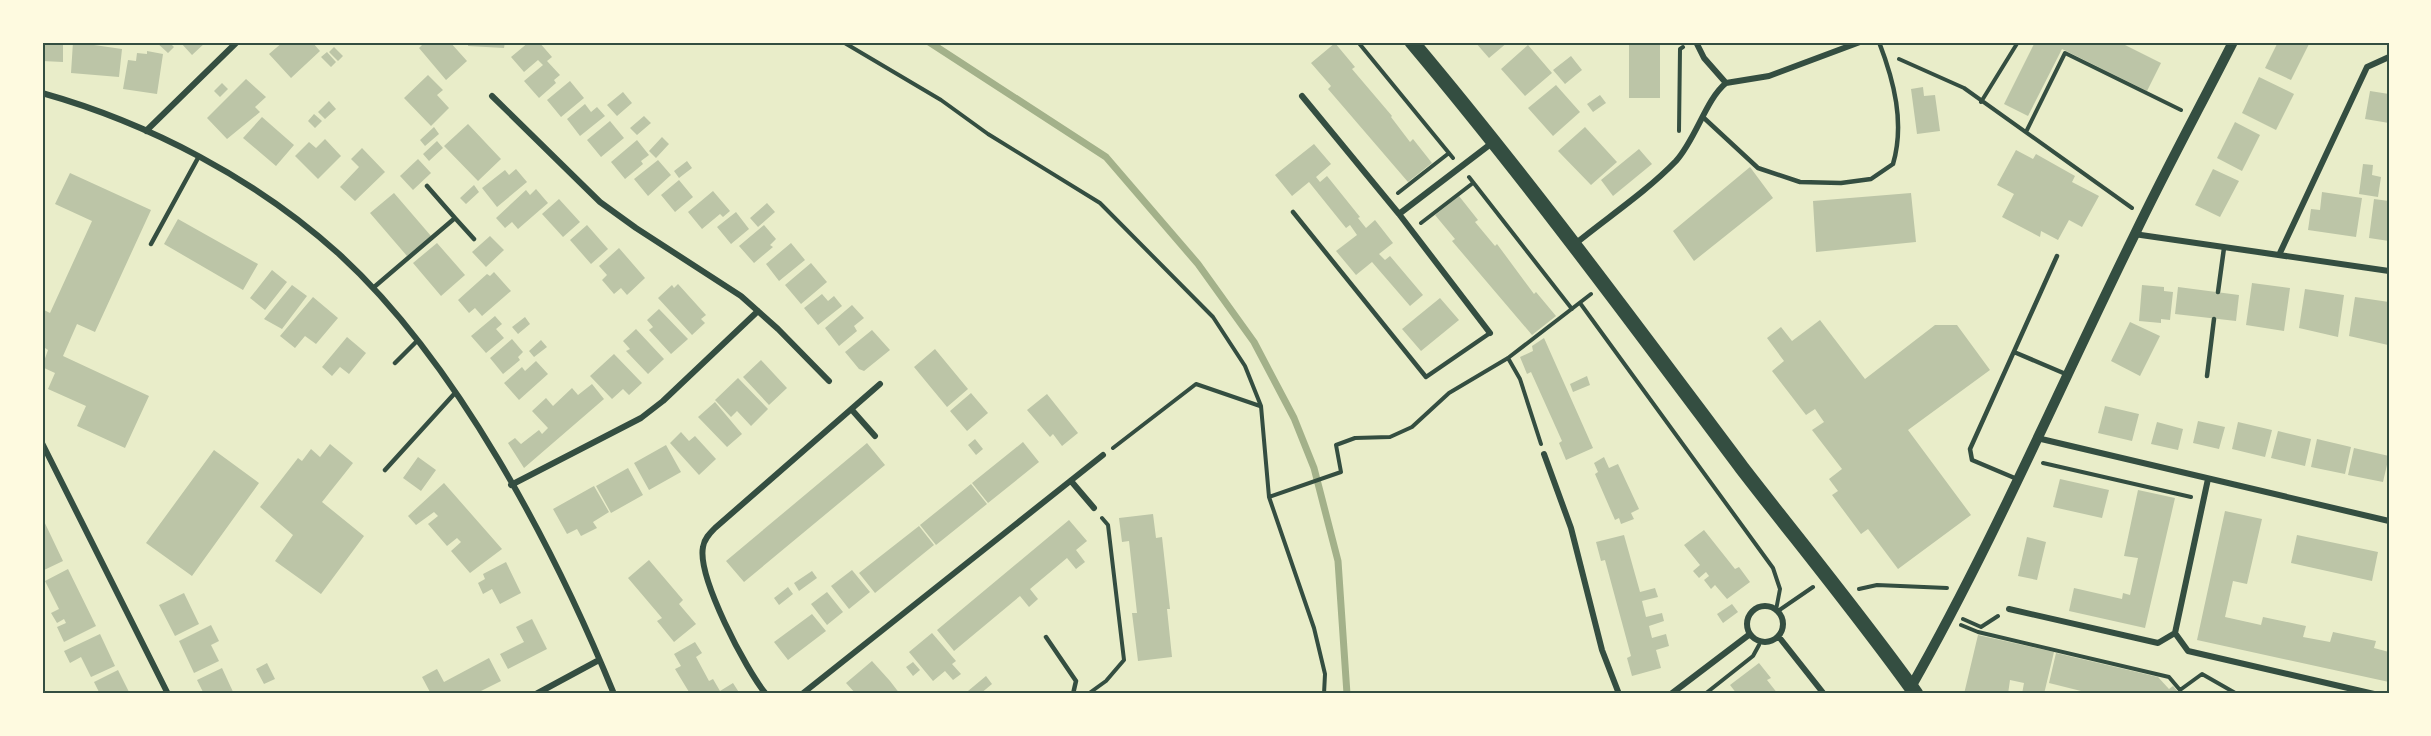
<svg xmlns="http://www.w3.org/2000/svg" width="2431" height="736" viewBox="0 0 2431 736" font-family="Quicksand,sans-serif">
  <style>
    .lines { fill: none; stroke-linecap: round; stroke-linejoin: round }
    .stream { stroke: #a3b18a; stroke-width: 7 }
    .building { fill: #bcc5a7 }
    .path { stroke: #344e41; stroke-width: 4 }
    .service { stroke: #344e41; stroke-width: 4.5 }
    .minor { stroke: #344e41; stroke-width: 6 }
    .tertiary { stroke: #344e41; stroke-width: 10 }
    .primary { stroke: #344e41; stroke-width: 15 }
    .neatline { fill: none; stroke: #344e41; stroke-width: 2 }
  </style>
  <rect width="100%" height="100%" fill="#e9edc9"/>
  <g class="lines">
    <path class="stream" d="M929,42L1106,157L1198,264L1254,342L1294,418L1314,468L1338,561L1347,694"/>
  </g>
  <path class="building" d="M42,42H63V62L42,61Z
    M73,42H94V45L122,49L119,77L71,73Z
    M156,42H169L174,47L168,53Z
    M180,42H206L192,55Z
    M283,42H312L320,51L291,78L269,54Z
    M425,42H450L467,61L446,80L419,48Z
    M468,42H505L504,48L468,46Z
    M529,42H539L552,57L547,61L560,75L554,80L556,83L539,98L524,81L543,65L538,60L524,72L511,57Z
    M1475,42H1508L1489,58Z
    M1629,42H1660V98H1629Z
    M2035,42H2119L2161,63L2147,91L2062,49L2028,116L2004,104Z
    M2278,42L2309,44L2291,80L2265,68Z
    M1335,43L1355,67L1352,69L1392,116L1391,117L1410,142L1413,139L1432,163L1408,182L1328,89L1331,86L1311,63Z
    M1528,45L1552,73L1525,96L1501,69Z
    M334,47L343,56L338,61L329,52Z
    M147,51L163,54L157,94L123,89L128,60L136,61L137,53L147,54Z
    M327,52L336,62L331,67L321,57Z
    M1571,56L1582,70L1565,84L1553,70Z
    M428,75L443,90L437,95L449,108L431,126L404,98Z
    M2259,77L2294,94L2276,130L2242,113Z
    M246,79L266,97L255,107L260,112L227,139L207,118Z
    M570,81L584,98L561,117L547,100Z
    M222,83L228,89L220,97L214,91Z
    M1556,85L1580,112L1553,136L1528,108Z
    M1923,87L1924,96L1935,95L1940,131L1917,134L1911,89Z
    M2370,91L2389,94V123L2365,119Z
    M623,92L632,103L617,116L607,105Z
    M1600,95L1606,103L1593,112L1587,104Z
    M329,101L336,109L325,119L318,112Z
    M585,104L591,112L597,107L605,116L580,136L567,119Z
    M314,114L322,121L315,128L308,121Z
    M644,116L651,123L637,135L630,128Z
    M262,117L294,145L276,166L243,138Z
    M610,121L624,138L601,157L587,140Z
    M2235,122L2260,135L2242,171L2217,158Z
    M468,124L501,159L478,181L444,146Z
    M434,127L439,134L425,146L420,140Z
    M1585,127L1617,162L1591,185L1558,151Z
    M662,137L669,144L656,158L649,151Z
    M325,139L341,156L318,179L295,156L309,142L316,148Z
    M637,140L649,155L641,161L643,164L625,179L611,162Z
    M437,141L443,148L429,161L423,154Z
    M1314,144L1331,164L1316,177L1320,182L1327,176L1360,217L1358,218L1366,228L1375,220L1393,243L1379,254L1385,260L1390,256L1423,295L1410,306L1372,262L1356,275L1336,251L1357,235L1350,225L1346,228L1309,182L1292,196L1275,175Z
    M362,148L385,172L355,201L340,187L359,167L351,159Z
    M1639,149L1652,164L1613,196L1601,180Z
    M2016,150L2033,159L2036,154L2075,176L2072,182L2099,196L2082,227L2069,220L2058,240L2041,231L2040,237L2002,217L2014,194L1997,185Z
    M418,159L431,173L413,190L400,176Z
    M658,160L671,175L648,196L634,179Z
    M687,161L692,168L679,178L674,171Z
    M2363,164L2373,165L2372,175L2381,177L2378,197L2359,194Z
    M1750,167L1773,198L1694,261L1673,231Z
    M516,169L527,182L497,207L482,188L505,170L509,175Z
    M2213,169L2239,181L2220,217L2195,205Z
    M70,173L151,210L95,332L77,324L63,356L149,396L125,448L77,426L86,406L48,389L55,373L42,367L48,350L42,346V309L50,313L92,221L55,204Z
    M679,180L693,197L675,212L661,195Z
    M474,185L479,192L466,204L460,198Z
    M536,189L548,203L518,229L512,222L505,228L496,218L526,190L530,195Z
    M713,191L730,211L723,217L720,214L702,229L688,212Z
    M2322,192L2362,198L2356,237L2308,230L2311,209L2320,210Z
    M394,193L431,236L407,256L370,213Z
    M1911,193L1916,242L1816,252L1813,201Z
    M1459,196L1478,220L1475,222L1495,246L1497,244L1534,294L1536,292L1556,316L1532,335L1452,241L1455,239L1435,215Z
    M559,199L580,222L563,237L542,214Z
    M2374,199L2389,201V241L2369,238Z
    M767,203L775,212L758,227L750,218Z
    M736,212L749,229L731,244L717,227Z
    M178,219L258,264L243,290L164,244Z
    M587,225L608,249L591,264L570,240Z
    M764,225L776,239L770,245L773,247L754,263L739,246Z
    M490,236L504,250L486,267L472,252Z
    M437,243L465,275L441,296L413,263Z
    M791,243L805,260L779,281L766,264Z
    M619,248L645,278L627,295L621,288L614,294L602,280L607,275L599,266Z
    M811,263L827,282L801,304L785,285Z
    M272,270L287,282L265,310L250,298Z
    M494,272L511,291L482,316L475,308L469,313L458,300L487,274L490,276Z
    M2252,283L2290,288L2284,331L2246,325Z
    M678,284L706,315L701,319L705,323L692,335L658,298L672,285L674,288Z
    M292,285L307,296L282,329L264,319Z
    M2142,285L2164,287V291L2173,292L2170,320L2161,319V323L2139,321Z
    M2178,287L2239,295L2236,321L2175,314Z
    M2305,289L2344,295L2338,337L2299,328Z
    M822,294L828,301L834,296L842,306L818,325L804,308Z
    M313,297L338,318L316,344L305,336L295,348L280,336Z
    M2355,297L2389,302L2388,345L2349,336Z
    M1440,298L1459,320L1421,351L1402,329Z
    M852,305L864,318L854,326L857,331L839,346L825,328Z
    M659,309L688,339L671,354L649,330L653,327L647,320Z
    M495,316L502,324L496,329L504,338L486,353L471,336Z
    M525,317L530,324L518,334L512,327Z
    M1820,320L1865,379L1935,325H1957L1990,370L1908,430L1971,515L1898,569L1868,529L1861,534L1832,495L1838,491L1829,479L1842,469L1812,430L1824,422L1815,409L1806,415L1772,371L1784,361L1767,338L1781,327L1792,341Z
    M2130,322L2160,336L2140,376L2111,361Z
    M636,329L664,359L648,374L626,351L630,349L623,341Z
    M872,330L890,350L864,371L859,369L845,352Z
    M347,337L366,353L349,374L340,367L332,376L322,367Z
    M1544,338L1593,448L1566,460L1559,443L1562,441L1531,372L1527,374L1520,357L1533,351L1532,346Z
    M512,339L523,352L518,357L520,360L503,374L490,358Z
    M541,340L547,347L534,357L529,351Z
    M935,349L968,389L947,407L914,367Z
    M614,354L642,383L629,395L623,389L612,399L590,376Z
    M761,360L787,388L769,405L743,377Z
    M536,361L548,374L519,400L504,383L522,367L525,371Z
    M1587,376L1590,385L1573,392L1570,384Z
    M738,378L768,409L751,426L737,411L731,417L715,400Z
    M592,384L604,399L524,468L508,443L515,438L521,444L539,430L542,434L548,428L532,411L546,398L553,406L572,388L578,395Z
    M971,393L988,413L967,431L950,411Z
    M1047,394L1078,433L1062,446L1053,434L1050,437L1027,410Z
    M715,402L742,434L727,447L698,417Z
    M2105,406L2139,414L2132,441L2098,433Z
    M2198,421L2225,427L2219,449L2193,443Z
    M2157,422L2183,429L2178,450L2151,444Z
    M2238,422L2272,430L2265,457L2232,449Z
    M2278,431L2311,439L2305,466L2271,458Z
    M681,432L689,441L695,436L716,459L699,475L670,443Z
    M975,439L983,449L976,455L968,445Z
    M2317,439L2351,447L2345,474L2311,467Z
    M1023,442L1039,462L988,503L972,483Z
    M867,443L885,465L744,582L726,561Z
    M330,444L353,463L322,502L364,536L321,594L275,561L293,535L260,507L298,458L302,461L311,449L320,457Z
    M666,445L681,472L649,490L634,463Z
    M2354,448L2389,456L2383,482L2348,475Z
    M214,450L259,483L192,576L146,543Z
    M418,457L436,470L421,491L403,478Z
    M1604,457L1609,468L1618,464L1639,509L1631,513L1634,519L1621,524L1619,518L1615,520L1595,474L1598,472L1594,463Z
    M628,468L643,495L611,513L596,486Z
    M2060,479L2109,490L2102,518L2053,507Z
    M444,483L502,549L470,573L451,551L461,542L457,538L447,546L428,524L438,516L434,512L416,525L408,516Z
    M971,484L987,504L936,545L920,525Z
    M594,486L609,512L593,522L597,528L581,536L577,529L567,534L553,509Z
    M2138,490L2175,498L2145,628L2069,611L2074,588L2122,599L2123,593L2130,595L2138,558L2124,556Z
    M2225,511L2262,519L2247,584L2233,581L2225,617L2261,625L2263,617L2306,626L2303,637L2330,642L2333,632L2376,641L2374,648L2389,652V682L2197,640Z
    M1153,514L1156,538L1162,537L1170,609H1167L1172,657L1138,661L1132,613H1137L1129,541L1122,542L1119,518Z
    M42,517L63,561L42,571Z
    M1069,520L1087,541L1076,550L1085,562L1076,569L1067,558L1030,589L1038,599L1029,607L1020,596L954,651L937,630Z
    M919,526L934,545L875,593L859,573Z
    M1704,530L1735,569L1739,567L1750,582L1727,599L1715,585L1711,589L1704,580L1709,576L1706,572L1699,578L1693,571L1700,565L1684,545Z
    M1624,535L1640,592L1655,588L1658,597L1642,601L1646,617L1662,613L1664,621L1649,626L1652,638L1666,634L1669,646L1656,650L1661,668L1632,676L1627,658L1631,656L1605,560L1601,561L1596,542Z
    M2297,535L2378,552L2372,581L2291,563Z
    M2027,537L2046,542L2037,580L2018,576Z
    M649,560L683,600L679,604L696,624L674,642L657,621L662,618L628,578Z
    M506,562L521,593L500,604L492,589L483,594L478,583L485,579L483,574Z
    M68,569L96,626L64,642L57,627L66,623L64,619L57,623L51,613L59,609L45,581Z
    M852,570L870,592L849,609L831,586Z
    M812,571L817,578L799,591L794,583Z
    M788,587L793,594L779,605L774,598Z
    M827,592L843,612L827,625L811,604Z
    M184,593L199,624L175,636L159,605Z
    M1732,604L1738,612L1723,623L1717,614Z
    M812,614L826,631L788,660L774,642Z
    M532,619L547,649L508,669L500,654L524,642L516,627Z
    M211,625L219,641L211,645L219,661L194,673L179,641Z
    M932,633L956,661L952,664L961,674L953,680L945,671L933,681L909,652Z
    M100,634L115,666L91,677L81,657L70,663L64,651Z
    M1978,635L2054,652L2044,694H2022L2024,683L2010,680L2008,694H1964Z
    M695,642L702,653L696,657L709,681L713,679L720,691L733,683L740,694L689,692L675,669L681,666L674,654Z
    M2056,653L2158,677L2169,689L2173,686L2180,694H2093L2049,683Z
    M489,658L501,681L475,694H431L422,677L437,669L444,682Z
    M872,661L890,681L900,694H856L846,683Z
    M913,662L920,670L913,676L906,667Z
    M267,663L275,679L264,684L256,669Z
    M1759,663L1771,678L1767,680L1778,694H1737L1730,685Z
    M222,668L234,694H204L197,680Z
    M118,670L130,694H100L94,682Z
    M986,676L992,684L980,694H971L968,691Z"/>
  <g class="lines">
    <path class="path" d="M843,42L941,100L988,134L1100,203L1213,317L1245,366L1261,406L1269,497L1314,628L1325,674L1324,694
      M1358,42L1453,158
      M1899,59L1964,88L2132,208
      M1981,102L2018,42
      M1679,131L1680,49L1683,47
      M2026,132L2065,53L2181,110
      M1469,177L1572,309
      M1398,193L1449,153
      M1421,223L1473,183
      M1580,303L1773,568L1780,589L1776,610
      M1508,358L1520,379L1541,444
      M1113,448L1196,384L1260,406
      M2043,463L2191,497
      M1269,497L1341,472L1336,445L1355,438L1390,437L1412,427L1449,393L1508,358L1591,294
      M1859,589L1877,585L1947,588
      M1778,611L1813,587
      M1963,619L1981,627L1998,616
      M1961,625L1978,632L2169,677L2180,690L2202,674L2237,694
      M1088,694L1106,681L1124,660L1108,525L1102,518
      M1705,694L1753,656L1759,645"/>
    <path class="service" d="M1704,118L1758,168L1800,182L1841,183L1871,179L1893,164C1905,123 1894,81 1879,42
      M427,186L455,218
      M1293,212L1426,377L1490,333
      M151,244L198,158
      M373,288L455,218L474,239
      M2218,292L2224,248
      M2014,352L2068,375
      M395,363L417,341
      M2207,376L2214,319
      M385,470L455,393
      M2017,479L1972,460L1970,449L2057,256
      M1046,637L1076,681L1073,694"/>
    <path class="minor" d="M1696,42L1704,58L1726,83
      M42,93C149,123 256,179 339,254C457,362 554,547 614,694
      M492,96L600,202L636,228L741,296L778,329L829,381
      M1302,96L1399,214L1490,333
      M146,131L237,42
      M1399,214L1492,143
      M2134,234L2389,271
      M1575,244C1608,217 1646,192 1676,161C1696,139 1706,99 1726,83L1769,76L1860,42
      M2279,255L2367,67L2389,57
      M852,410L875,436
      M2037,438L2389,521
      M42,443L168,694
      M1544,454L1571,528L1602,650L1619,694
      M1071,481L1094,508
      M511,485L641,418L663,401L758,311
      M1747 624a18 18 0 1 1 36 0a18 18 0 1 1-36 0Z
      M2009,609L2158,643L2175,633L2188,651L2374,694
      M2175,633L2208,479
      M1779,637L1824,694
      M536,694L599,660
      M766,694C746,670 697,577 703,547C704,539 710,533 715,528L880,384
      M802,694L1103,455
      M1671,694L1750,634"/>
    <path class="tertiary" d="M1911,692V687C1994,541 2060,386 2134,236C2165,171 2200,107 2233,42"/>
    <path class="primary" d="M1412,42C1528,180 1634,324 1742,468C1800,543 1861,617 1916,694"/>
  </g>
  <rect width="2431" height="736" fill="none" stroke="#fefae0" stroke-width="87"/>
  <rect x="44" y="44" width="2344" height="648" class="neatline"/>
</svg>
